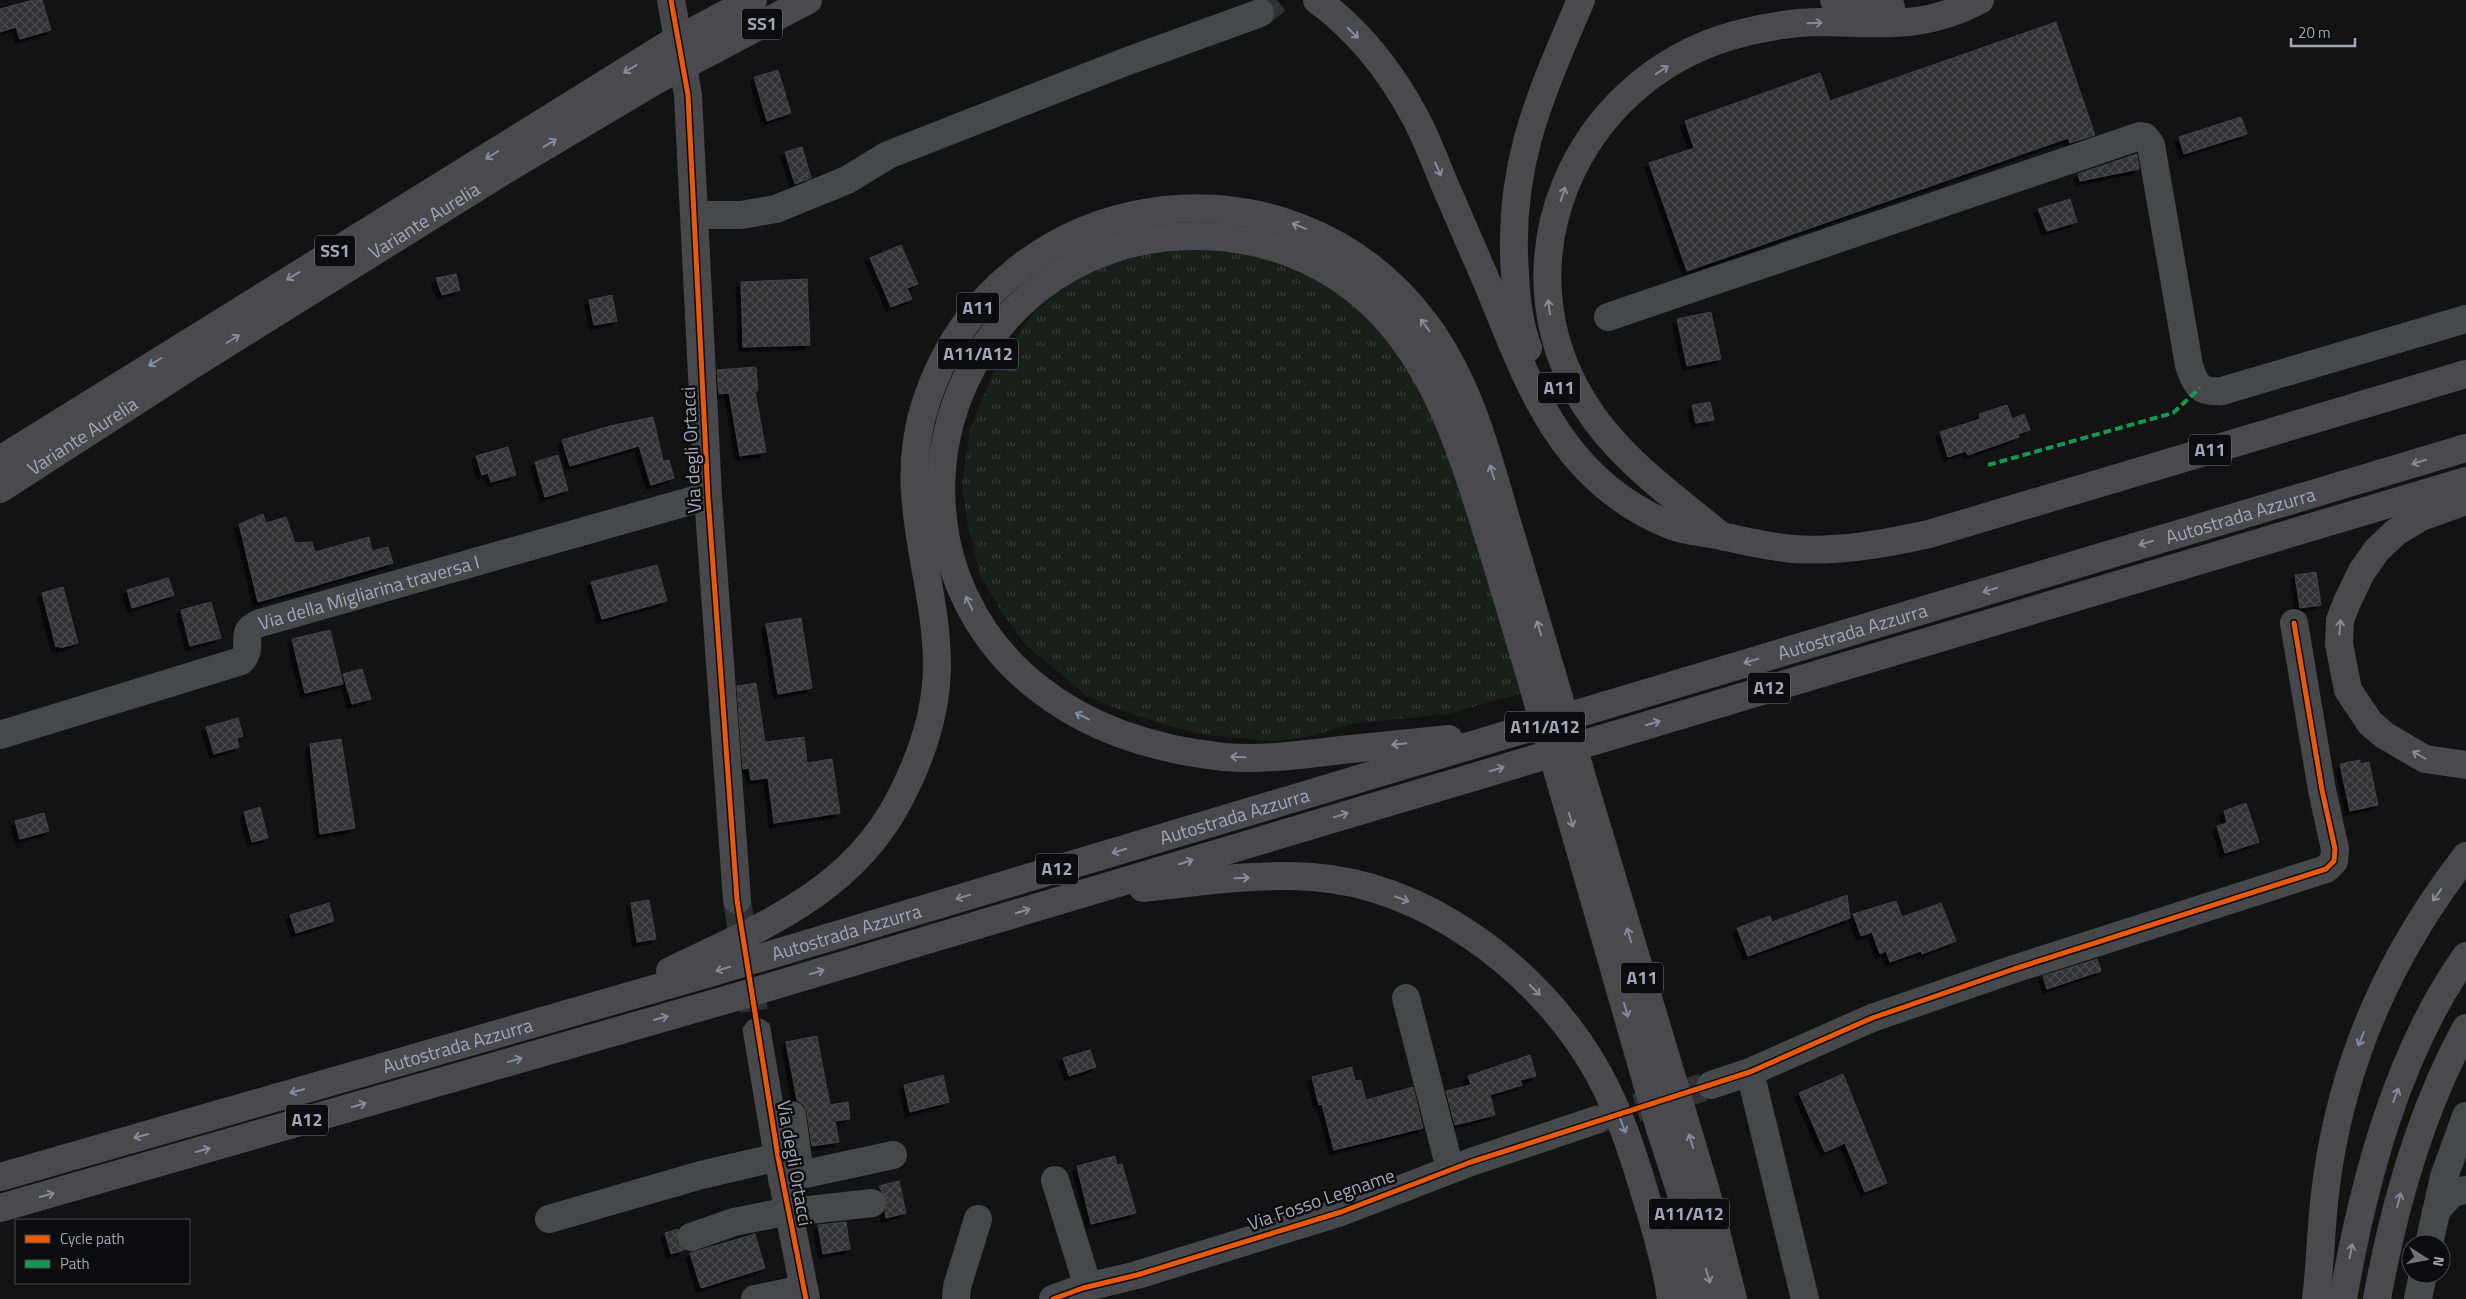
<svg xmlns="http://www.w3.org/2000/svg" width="2466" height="1299" viewBox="0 0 2466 1299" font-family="'Titillium Web',sans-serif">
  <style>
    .grass { fill: url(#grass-tufts) }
    .building { fill: url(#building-cross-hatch); stroke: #414247; filter: url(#shadow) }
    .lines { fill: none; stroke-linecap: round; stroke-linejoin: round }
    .minor-tunnel { stroke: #303134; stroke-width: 28; stroke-dasharray: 28 14; stroke-linecap: butt }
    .minor { stroke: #47484c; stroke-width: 28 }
    .highway { stroke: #49494e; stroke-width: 28 }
    .highway-bridge { stroke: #49494e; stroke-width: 28 }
    .quiet { stroke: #139951; stroke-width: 4; stroke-dasharray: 8 4; stroke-linecap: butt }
    .cycleway-casing { stroke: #0d0d0f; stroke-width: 8 }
    .cycleway { stroke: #e8590c; stroke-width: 5 }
    .oneway { stroke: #878b97 }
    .labels { text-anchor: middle; stroke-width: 5; stroke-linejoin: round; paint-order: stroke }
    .shield { fill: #0d0d0f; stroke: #757984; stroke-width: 1 }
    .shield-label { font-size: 18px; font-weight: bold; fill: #a2a7b6 }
    .street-label { font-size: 19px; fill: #a2a7b6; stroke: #0d0d0f }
  </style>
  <defs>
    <pattern id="grass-tufts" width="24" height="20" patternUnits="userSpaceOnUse" patternTransform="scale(1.25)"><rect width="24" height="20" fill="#19201a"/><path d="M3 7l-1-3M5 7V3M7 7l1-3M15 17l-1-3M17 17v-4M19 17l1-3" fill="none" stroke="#373e39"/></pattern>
    <pattern id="building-cross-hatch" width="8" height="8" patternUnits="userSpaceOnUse" patternTransform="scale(1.25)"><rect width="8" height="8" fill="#313133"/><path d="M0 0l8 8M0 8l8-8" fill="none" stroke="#4c4c4e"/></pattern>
    <filter id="shadow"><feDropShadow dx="-4.5" dy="4.5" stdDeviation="0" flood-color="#0009"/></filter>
  </defs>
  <rect width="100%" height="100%" fill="#131313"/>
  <path class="grass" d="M1198,246L1275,260L1322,283L1356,307L1390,343L1419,387L1445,445L1523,693L1446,714L1350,724L1307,737L1271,741L1198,734L1133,715L1085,695L1025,644L1001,611L980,575L967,521L962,484L970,428L998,362L1034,312L1083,273L1124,253Z"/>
  <path class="building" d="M33,0H42L51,30L20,39L16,27L0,32V9Z
    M2056,22L2095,135L2070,143L2068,138L1687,271L1649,163L1694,148L1685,121L1820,73L1830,101Z
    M778,70L791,113L767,121L754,77Z
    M2241,117L2247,134L2184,154L2179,137Z
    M802,147L811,178L795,184L785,152Z
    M2137,154L2139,169L2080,181L2078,174Z
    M2070,199L2077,222L2047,231L2038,209Z
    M901,245L918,284L907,288L912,299L891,307L870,258Z
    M456,274L460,290L442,295L436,278Z
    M807,279L810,345L743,347L741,282Z
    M612,295L617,321L594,325L589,300Z
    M1711,312L1721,359L1687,366L1677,319Z
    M756,367L758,391H755L766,452L740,456L729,393L719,394L717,370Z
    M1710,402L1714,420L1696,423L1692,405Z
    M2007,405L2012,419L2024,414L2030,430L2018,434L2019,437L1968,455L1966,451L1948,457L1940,432L1980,419L1979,414Z
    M653,417L663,461L669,460L674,478L651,485L639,446L570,466L562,440L610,426Z
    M508,447L516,475L491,482L488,473L482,475L476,456Z
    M558,455L568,490L545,497L535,462Z
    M263,514L266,523L286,517L295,543L312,542L315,552L369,537L372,551L388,547L393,563L258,602L239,524Z
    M657,565L667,601L602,619L591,582Z
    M2316,572L2321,605L2300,608L2295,575Z
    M168,578L174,595L132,608L127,590Z
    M63,587L78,643L60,648L59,646L56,647L42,593Z
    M211,602L221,638L190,646L181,610Z
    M801,618L812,688L778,694L766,624Z
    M330,630L343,684L305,693L292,639Z
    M362,669L371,699L352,704L343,674Z
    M756,683L765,742L804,737L807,763L832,759L840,813L774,823L768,778L751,780L749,768L743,769L737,686Z
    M238,718L243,736L237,738L239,747L214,754L206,727Z
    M341,739L355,828L320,834L310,744Z
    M2360,760V764L2369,762L2378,805L2350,811L2340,764Z
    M2246,803L2259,842L2225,853L2217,826L2227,823L2224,811Z
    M260,807L268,838L252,842L244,812Z
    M44,813L49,831L20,839L15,821Z
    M1847,895L1850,918L1748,956L1737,928L1770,916L1772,922Z
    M649,900L656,939L637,942L631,903Z
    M1896,901L1902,917L1941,903L1956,941L1922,954L1921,951L1890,962L1886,951L1880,954L1872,932L1861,936L1853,914Z
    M329,903L334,921L296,933L290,915Z
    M2097,959L2101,971L2047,989L2043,976Z
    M817,1036L830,1105L848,1102L850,1119L835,1121L839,1142L812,1146L807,1112L804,1105L797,1100L786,1042Z
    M1090,1050L1096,1067L1069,1076L1063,1058Z
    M1530,1055L1536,1076L1520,1080L1522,1085L1490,1095L1495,1115L1455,1125L1446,1091L1471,1085L1468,1076Z
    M1352,1067L1355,1081L1361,1080L1366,1100L1413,1087L1423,1128L1334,1150L1322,1104L1319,1105L1312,1077Z
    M1843,1074L1887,1183L1865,1192L1845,1143L1825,1152L1799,1093Z
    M943,1075L949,1102L910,1112L904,1085Z
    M1115,1156L1117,1165L1122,1164L1136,1213L1091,1224L1077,1166Z
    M899,1181L906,1213L886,1218L885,1211L887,1201L879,1186Z
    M846,1222L850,1249L823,1254L818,1225Z
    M678,1229L676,1242L684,1250L671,1254L665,1233Z
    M755,1234L765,1268L701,1288L690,1253Z"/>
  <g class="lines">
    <path class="minor-tunnel" d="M1260,13L1277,0
      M737,900L757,1032
      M1596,1120L1711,1085"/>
    <g class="minor">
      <path d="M671,0L688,95L708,496L737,900"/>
      <path d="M695,215H741L776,209L847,180L888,155L1125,62L1260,13"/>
      <path d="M1608,317L2140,136L2145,137L2151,145L2189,365C2195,385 2200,393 2222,391L2466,319"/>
      <path id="s1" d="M0,735L241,661C256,646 236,632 260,623L708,496"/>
      <path d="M1406,998L1450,1169"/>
      <path d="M757,1032L778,1157L806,1299"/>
      <path d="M1750,1072L1805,1299"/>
      <path d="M1711,1085L1750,1072L1872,1018L2014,969L2326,869L2334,861L2335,849L2322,790L2294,623"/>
      <path d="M792,1115L800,1174"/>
      <path d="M782,1179L893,1155"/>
      <path d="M1055,1180L1088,1287"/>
      <path d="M2436,1211L2452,1193L2466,1190"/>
      <path d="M549,1219L701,1175L778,1157"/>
      <path d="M691,1237L734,1222L774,1214L872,1203"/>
      <path d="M2429,1244L2444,1177L2466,1116"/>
      <path d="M755,1299L804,1289"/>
      <path d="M956,1299L957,1287L978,1219"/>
      <path d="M1053,1299L1083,1288L1137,1275L1341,1212L1471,1162L1596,1120"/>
      <path d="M2418,1299L2423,1274"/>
    </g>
    <g class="highway">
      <path d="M1317,0C1358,30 1390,71 1414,115C1427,138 1436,165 1447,190C1461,223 1475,255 1489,287C1530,388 1562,482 1672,526C1688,532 1705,532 1721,536C1745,541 1769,547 1793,549C1839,552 1884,544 1929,534L2466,374"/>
      <path d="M1834,0L1846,4L1891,7"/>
      <path d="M718,18L753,0"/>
      <path d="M717,48L808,0"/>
      <path d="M1528,348C1519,324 1516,299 1515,273C1507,166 1540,96 1581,0"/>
      <path d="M0,460L671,43"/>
      <path id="s2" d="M0,489L192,365L500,173L658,79"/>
      <path d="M2466,501L2421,517L2396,532L2377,550L2362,571L2347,602L2340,620L2339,644L2348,690L2370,723L2384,735L2425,759L2466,765"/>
      <path d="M1720,535C1672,495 1617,457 1584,403C1496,262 1575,82 1731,36C1760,28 1791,22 1821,22C1881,23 1924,30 1980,0"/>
      <path d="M1449,739C1413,743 1377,746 1341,750C1302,755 1263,760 1224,757C1158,750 1091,730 1038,688C908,587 910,390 1038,289C1082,254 1137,236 1193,236C1264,235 1332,262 1381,313C1438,373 1462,453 1486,529C1502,580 1517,631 1532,682"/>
      <path d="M1579,767L1705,1188L1733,1299"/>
      <path d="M1558,773L1660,1129L1712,1288"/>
      <path d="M1143,888C1199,882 1256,873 1312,877C1424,885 1533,966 1590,1059C1616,1101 1631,1147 1645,1194C1656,1229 1666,1263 1671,1299"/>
      <path d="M670,971C759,928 849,894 898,802C921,759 937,712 937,664C936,572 895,496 926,402C998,183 1288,140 1425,323C1468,380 1487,452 1506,519C1522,571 1537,623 1552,674"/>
      <path id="s3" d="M0,1177L713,972L2466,448"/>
      <path d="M0,1208L736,997L2466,481"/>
      <path d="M1682,1239L1691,1299"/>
      <path d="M2316,1299C2321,1259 2321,1218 2327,1178C2344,1057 2391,953 2466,856"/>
      <path d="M2343,1299C2363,1184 2397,1053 2466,956"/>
      <path d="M2377,1299C2394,1205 2420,1112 2466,1028"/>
    </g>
    <path class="highway-bridge" d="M671,43L718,18
      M658,79L717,48
      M1552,674L1579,767
      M1532,682L1558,773"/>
    <path class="quiet" d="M1988,465L2173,413L2200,388"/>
    <g class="cycleway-casing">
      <path id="cycleway" d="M671,0L688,95L708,496L737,900L778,1157L806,1299
        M1053,1299L1083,1288L1137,1275L1341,1212L1471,1162L1750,1072L1872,1018L2014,969L2326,869L2334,861L2335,849L2322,790L2294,623"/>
    </g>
    <use href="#cycleway" class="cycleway"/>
  </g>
  <defs><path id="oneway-shaft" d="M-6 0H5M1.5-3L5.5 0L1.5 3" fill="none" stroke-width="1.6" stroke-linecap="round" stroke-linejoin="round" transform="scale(1.25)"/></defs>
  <g class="oneway">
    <use href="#oneway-shaft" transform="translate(1815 23) rotate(-2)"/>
    <use href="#oneway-shaft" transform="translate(1353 33) rotate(45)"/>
    <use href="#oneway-shaft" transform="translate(630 69) rotate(149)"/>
    <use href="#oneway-shaft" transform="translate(1662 70) rotate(-33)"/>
    <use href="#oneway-shaft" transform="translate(550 143) rotate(-31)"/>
    <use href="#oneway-shaft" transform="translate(492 155) rotate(148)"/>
    <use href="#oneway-shaft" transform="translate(1438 169) rotate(67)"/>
    <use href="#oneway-shaft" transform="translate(1563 194) rotate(-72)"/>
    <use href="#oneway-shaft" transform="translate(1299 226) rotate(-158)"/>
    <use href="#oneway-shaft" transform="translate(293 276) rotate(149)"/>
    <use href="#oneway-shaft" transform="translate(1549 307) rotate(-98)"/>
    <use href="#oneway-shaft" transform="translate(1425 325) rotate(-126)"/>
    <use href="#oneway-shaft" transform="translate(233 339) rotate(-32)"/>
    <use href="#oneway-shaft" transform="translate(155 362) rotate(148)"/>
    <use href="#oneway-shaft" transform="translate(2419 462) rotate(163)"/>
    <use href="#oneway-shaft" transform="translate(1492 472) rotate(-107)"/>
    <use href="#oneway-shaft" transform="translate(2146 543) rotate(163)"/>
    <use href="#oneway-shaft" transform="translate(1990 590) rotate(163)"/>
    <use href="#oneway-shaft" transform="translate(969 603) rotate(-116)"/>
    <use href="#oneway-shaft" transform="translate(2340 627) rotate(-85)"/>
    <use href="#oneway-shaft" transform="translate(1539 628) rotate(-106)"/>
    <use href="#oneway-shaft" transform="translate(1751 661) rotate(163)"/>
    <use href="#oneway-shaft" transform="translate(1082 716) rotate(-153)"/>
    <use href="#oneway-shaft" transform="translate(1653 723) rotate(-17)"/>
    <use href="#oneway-shaft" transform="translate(1399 744) rotate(174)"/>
    <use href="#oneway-shaft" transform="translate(2419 755) rotate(-150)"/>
    <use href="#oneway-shaft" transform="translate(1238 757) rotate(-178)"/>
    <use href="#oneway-shaft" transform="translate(1497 769) rotate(-17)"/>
    <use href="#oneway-shaft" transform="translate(1341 815) rotate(-17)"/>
    <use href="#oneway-shaft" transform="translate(1571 820) rotate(74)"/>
    <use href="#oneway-shaft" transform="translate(1119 851) rotate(163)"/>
    <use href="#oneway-shaft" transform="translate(1186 862) rotate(-17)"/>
    <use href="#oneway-shaft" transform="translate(1242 878) rotate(-2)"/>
    <use href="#oneway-shaft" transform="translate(2437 895) rotate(125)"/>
    <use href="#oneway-shaft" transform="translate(963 897) rotate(163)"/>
    <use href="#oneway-shaft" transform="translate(1402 899) rotate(21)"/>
    <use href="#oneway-shaft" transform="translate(1023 911) rotate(-17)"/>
    <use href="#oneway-shaft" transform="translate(1629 935) rotate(-107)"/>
    <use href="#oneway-shaft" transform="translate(723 969) rotate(163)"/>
    <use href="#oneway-shaft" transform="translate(817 972) rotate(-17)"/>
    <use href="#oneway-shaft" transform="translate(1535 990) rotate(45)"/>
    <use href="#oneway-shaft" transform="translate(1626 1010) rotate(74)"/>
    <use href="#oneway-shaft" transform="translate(661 1018) rotate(-16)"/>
    <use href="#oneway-shaft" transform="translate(2361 1039) rotate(112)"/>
    <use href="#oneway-shaft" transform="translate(515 1060) rotate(-16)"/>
    <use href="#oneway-shaft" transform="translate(297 1091) rotate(164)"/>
    <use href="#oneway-shaft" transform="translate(2396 1095) rotate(-68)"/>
    <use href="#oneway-shaft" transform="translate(359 1105) rotate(-16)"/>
    <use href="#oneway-shaft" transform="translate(1623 1126) rotate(69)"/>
    <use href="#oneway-shaft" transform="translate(141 1136) rotate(164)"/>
    <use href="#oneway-shaft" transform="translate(1691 1141) rotate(-107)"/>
    <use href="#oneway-shaft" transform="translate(203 1150) rotate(-16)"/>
    <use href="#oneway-shaft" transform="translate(47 1195) rotate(-16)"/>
    <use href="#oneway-shaft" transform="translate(2399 1200) rotate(-76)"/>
    <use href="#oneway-shaft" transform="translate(2351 1251) rotate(-79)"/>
    <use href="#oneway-shaft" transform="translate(1708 1276) rotate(73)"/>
  </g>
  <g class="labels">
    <g class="shield">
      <rect x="742" y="8.5" width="40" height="31" rx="4"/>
      <rect x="315" y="235.5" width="40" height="31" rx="4"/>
      <rect x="957" y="292.5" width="42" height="31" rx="4"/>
      <rect x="938" y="338.5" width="80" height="31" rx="4"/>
      <rect x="1538" y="372.5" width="42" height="31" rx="4"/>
      <rect x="2189" y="434.5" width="42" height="31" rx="4"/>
      <rect x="1748" y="672.5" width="42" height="31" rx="4"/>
      <rect x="1505" y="711.5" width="80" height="31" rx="4"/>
      <rect x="1036" y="853.5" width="42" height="31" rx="4"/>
      <rect x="1621" y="962.5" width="42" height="31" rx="4"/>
      <rect x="286" y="1104.5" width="42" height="31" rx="4"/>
      <rect x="1649" y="1198.5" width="80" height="31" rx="4"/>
    </g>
    <g class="shield-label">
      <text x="762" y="30">SS1</text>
      <text x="335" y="257">SS1</text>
      <text x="978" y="314">A11</text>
      <text x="978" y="360">A11/A12</text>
      <text x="1559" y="394">A11</text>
      <text x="2210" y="456">A11</text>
      <text x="1769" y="694">A12</text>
      <text x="1545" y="733">A11/A12</text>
      <text x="1057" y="875">A12</text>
      <text x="1642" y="984">A11</text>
      <text x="307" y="1126">A12</text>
      <text x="1689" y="1220">A11/A12</text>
    </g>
    <g class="street-label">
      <text dy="7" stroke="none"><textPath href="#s2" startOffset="502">Variante Aurelia</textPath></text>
      <text dy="7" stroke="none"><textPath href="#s2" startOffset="98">Variante Aurelia</textPath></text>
      <text transform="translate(691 450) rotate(-93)" y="7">Via degli Ortacci</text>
      <text dy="7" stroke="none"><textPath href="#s3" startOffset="2336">Autostrada Azzurra</textPath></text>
      <text dy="7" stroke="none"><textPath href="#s1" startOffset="411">Via della Migliarina traversa I</textPath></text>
      <text dy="7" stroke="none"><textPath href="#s3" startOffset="1931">Autostrada Azzurra</textPath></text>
      <text dy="7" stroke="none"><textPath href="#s3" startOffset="1286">Autostrada Azzurra</textPath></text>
      <text dy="7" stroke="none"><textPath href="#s3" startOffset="881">Autostrada Azzurra</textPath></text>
      <text dy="7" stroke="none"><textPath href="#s3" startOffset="476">Autostrada Azzurra</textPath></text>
      <text transform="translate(795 1163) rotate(80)" y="7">Via degli Ortacci</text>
      <text transform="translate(1321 1199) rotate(-19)" y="7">Via Fosso Legname</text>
    </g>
  </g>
  <rect x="15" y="1219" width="175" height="65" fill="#0d0d0f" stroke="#494b52"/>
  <rect x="25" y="1235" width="25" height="8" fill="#e8590c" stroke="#494b52"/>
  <text x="60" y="1244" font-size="15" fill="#a2a7b6">Cycle path</text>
  <rect x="25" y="1260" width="25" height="8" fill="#139951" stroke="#494b52"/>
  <text x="60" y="1269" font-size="15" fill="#a2a7b6">Path</text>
  <g transform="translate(2426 1259) rotate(101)"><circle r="24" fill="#0d0d0f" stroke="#494b52"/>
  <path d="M0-4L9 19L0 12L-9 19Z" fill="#70737d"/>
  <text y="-8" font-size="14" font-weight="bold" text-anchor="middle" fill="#a2a7b6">N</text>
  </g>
  <path d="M2291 38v8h64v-8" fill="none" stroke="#a2a7b6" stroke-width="2.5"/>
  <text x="2298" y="38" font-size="15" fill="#a2a7b6" stroke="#0d0d0f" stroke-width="4" paint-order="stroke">20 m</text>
</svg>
